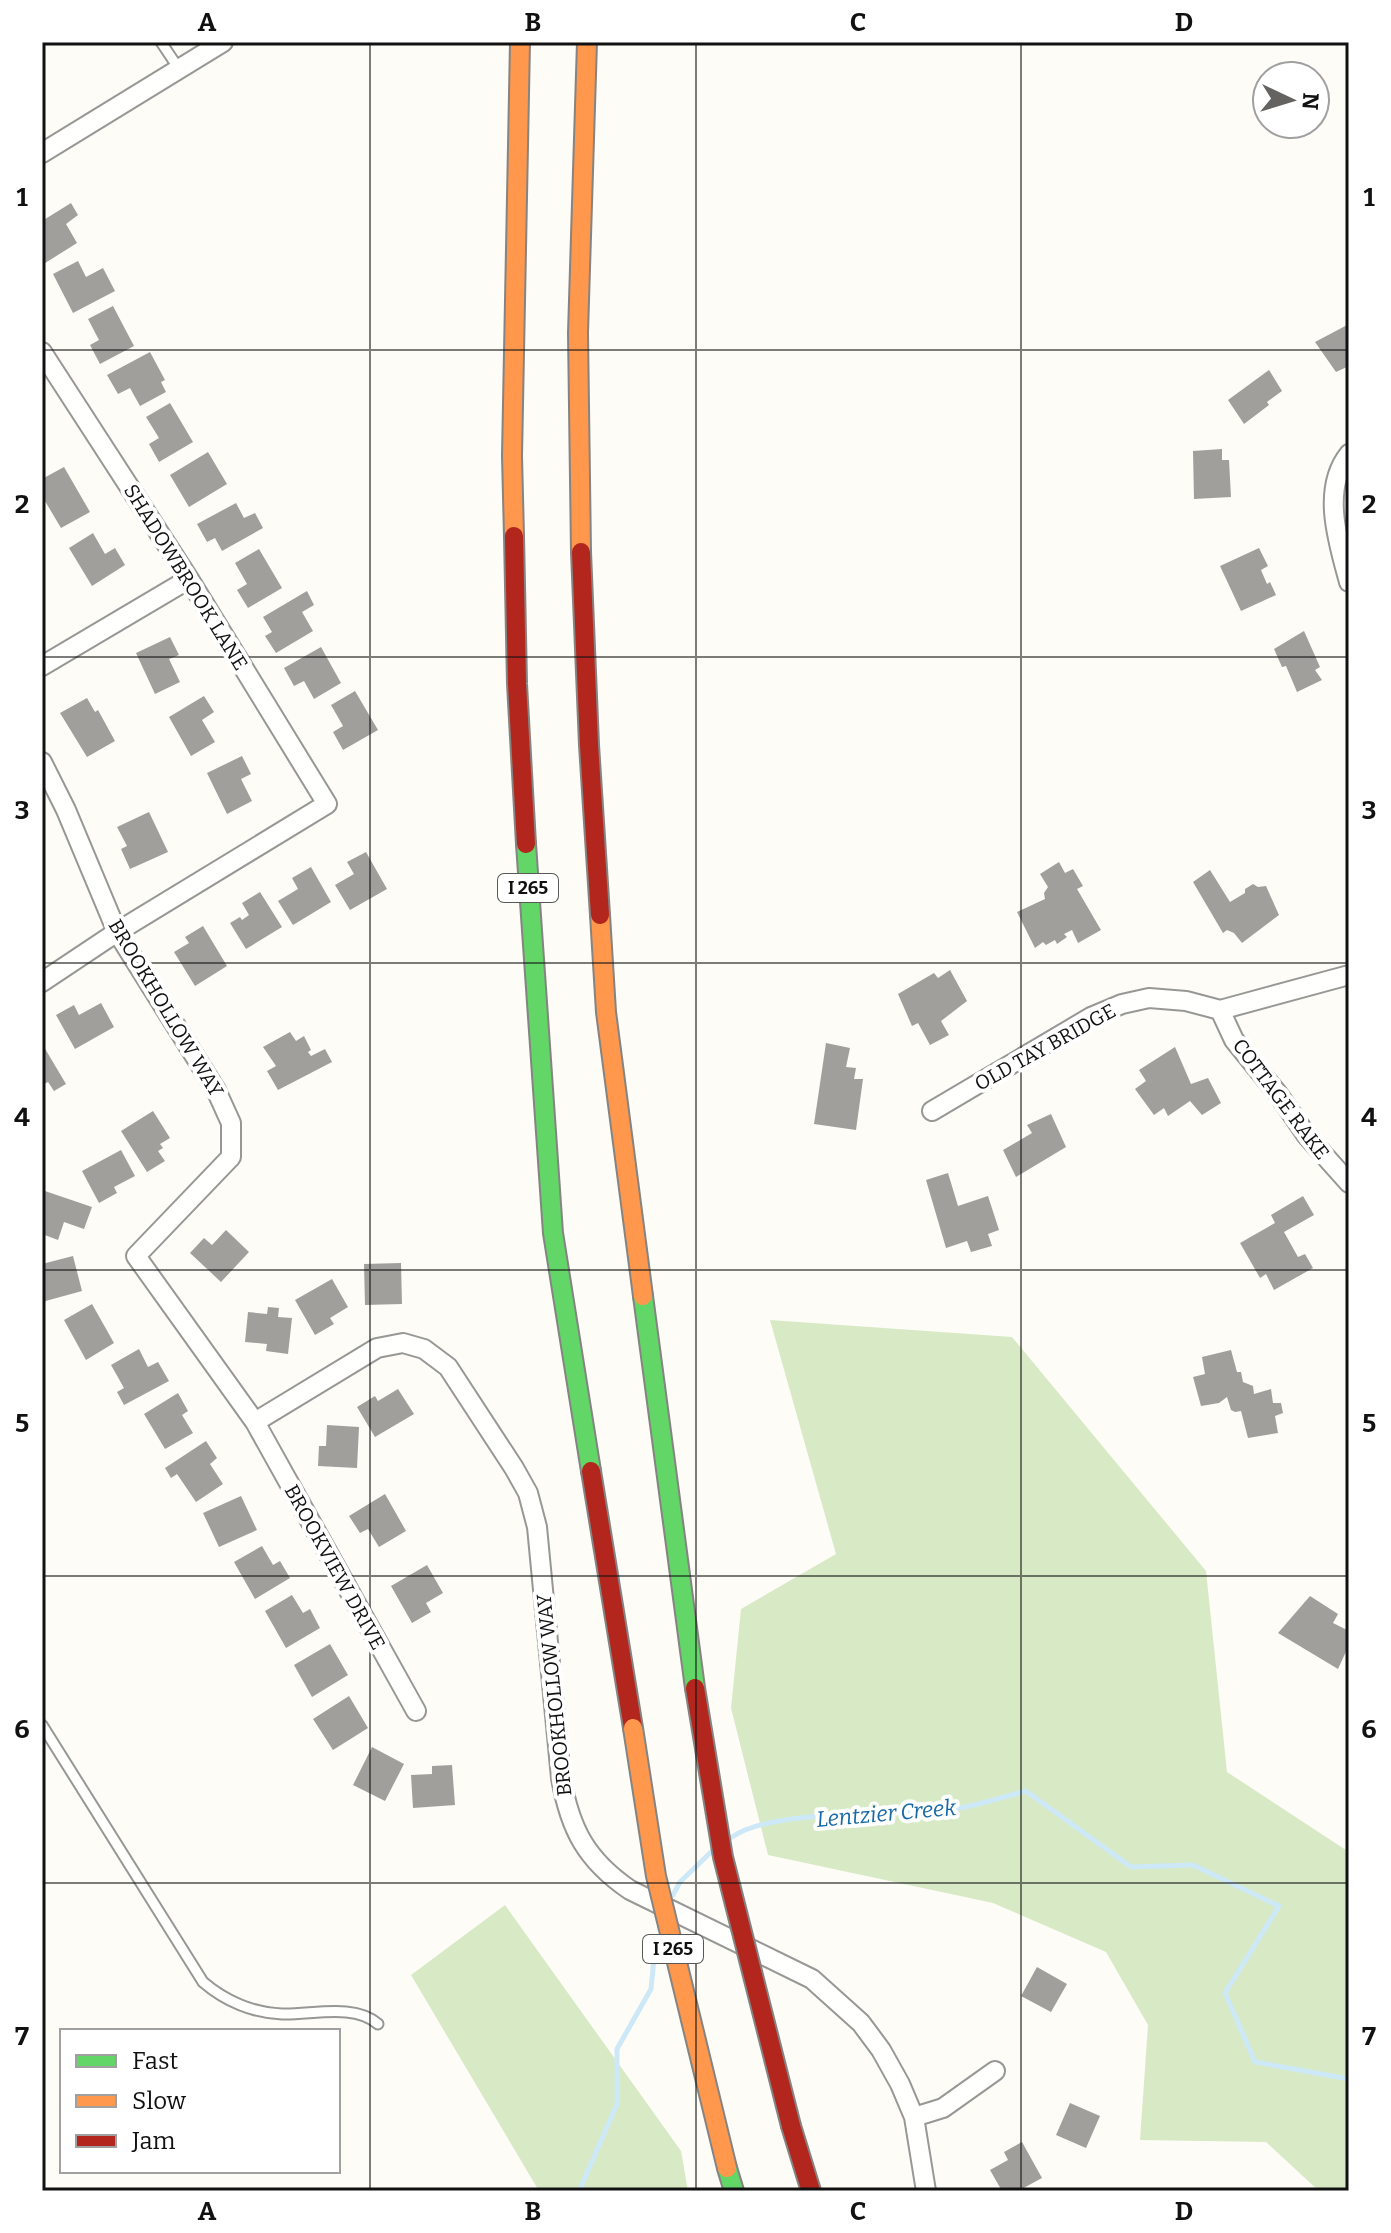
<svg xmlns="http://www.w3.org/2000/svg" width="1391" height="2233" viewBox="0 0 1391 2233" font-family="Bitter,serif">
  <style>
    .forest { fill: #d8eac5 }
    .lines { fill: none; stroke-linecap: round; stroke-linejoin: round }
    .stream { stroke: #cde8f7; stroke-width: 5 }
    .building { fill: #a19f9c }
    .lane-casing { stroke: #979795; stroke-width: 13 }
    .street-casing { stroke: #979795; stroke-width: 22 }
    .fast-casing { stroke: #858482; stroke-width: 22 }
    .slow-casing { stroke: #858482; stroke-width: 22 }
    .jam-casing { stroke: #858482; stroke-width: 22 }
    .lane { stroke: #fffffe; stroke-width: 9 }
    .street { stroke: #fffffe; stroke-width: 18 }
    .fast { stroke: #63d668; stroke-width: 18 }
    .slow { stroke: #ff974d; stroke-width: 18 }
    .jam { stroke: #b3261e; stroke-width: 18 }
    .slow-bridge-casing { stroke: #858482; stroke-width: 22; stroke-linecap: butt }
    .jam-bridge-casing { stroke: #858482; stroke-width: 22; stroke-linecap: butt }
    .slow-bridge { stroke: #ff974d; stroke-width: 18 }
    .jam-bridge { stroke: #b3261e; stroke-width: 18 }
    .grid { fill: none; stroke: #111; stroke-width: 2; stroke-opacity: 0.55 }
    .labels { text-anchor: middle; stroke-width: 8; stroke-linejoin: round; paint-order: stroke }
    .shield { fill: #fff; stroke: #585858; stroke-width: 2 }
    .shield-label { font-size: 18px; font-weight: bold; fill: #111 }
    .street-label { font-size: 20px; fill: #111; stroke: #fff }
    .water-label { font-size: 22px; font-style: italic; fill: #1768a6; stroke: #fff }
    .neatline { fill: none; stroke: #111; stroke-width: 3 }
    .grid-label { font-size: 26px; text-anchor: middle; font-weight: bold; fill: #111 }
  </style>
  <rect width="100%" height="100%" fill="#fdfcf7"/>
  <path class="forest" d="M770,1320L1012,1337L1206,1571L1227,1772L1349,1852V2191H1319L1266,2142L1140,2140L1148,2025L1106,1952L993,1903L768,1855L731,1708L741,1609L836,1554Z
    M505,1905L681,2151L688,2191H539L411,1975Z"/>
  <g class="lines">
    <path class="stream" d="M732,1837C775,1807 898,1818 953,1809C978,1806 1002,1797 1026,1791L1131,1867L1193,1865L1279,1906L1225,1993L1255,2062L1349,2079
      M673,1895L680,1882L711,1852
      M579,2191L617,2104V2049L651,1989L656,1937"/>
  </g>
  <path class="building" d="M71,203L78,215L66,224L77,243L42,265V221Z
    M78,261L86,277L103,268L115,291L73,313L53,274Z
    M113,306L134,346L100,364L90,345L99,340L88,319Z
    M1349,324V366L1336,372L1315,342Z
    M150,352L165,380L161,382L166,392L140,406L130,388L118,394L107,375Z
    M1269,370L1282,391L1267,402L1269,405L1244,424L1228,400Z
    M170,403L193,442L159,462L149,444L159,438L146,417Z
    M1222,449V460H1229L1231,497L1194,499L1193,451Z
    M208,452L227,484L189,507L170,475Z
    M64,467L90,512L61,528L42,496V479Z
    M236,503L244,518L255,513L263,528L222,551L215,538L207,542L197,524Z
    M93,533L105,554L115,548L125,565L92,586L69,548Z
    M1259,548L1268,566L1261,570L1267,584L1270,582L1276,595L1241,611L1220,566Z
    M259,549L282,588L248,608L237,590L247,584L235,563Z
    M307,591L314,605L302,612L313,631L276,653L265,636L272,632L263,617Z
    M1304,631L1320,667L1315,670L1322,680L1297,692L1286,666L1282,667L1274,649Z
    M170,637L179,655L169,659L180,682L155,694L136,653Z
    M321,647L341,683L314,699L304,681L294,686L284,668Z
    M355,691L378,730L343,750L333,732L343,726L331,705Z
    M204,696L214,712L202,720L215,742L191,756L169,717Z
    M87,698L95,712L98,710L115,741L87,757L60,713Z
    M242,756L251,774L241,779L252,801L227,814L207,773Z
    M149,812L168,852L130,869L121,849L127,846L117,827Z
    M366,852L387,889L350,910L335,885L354,874L347,862Z
    M1059,862L1065,873L1073,869L1083,886L1077,889L1101,930L1078,943L1072,930L1064,934L1067,937L1057,944L1055,940L1046,945L1043,942L1035,948L1017,912L1045,899L1044,893L1048,887L1040,874Z
    M311,867L331,902L293,925L278,901L298,889L292,878Z
    M1210,870L1230,902L1245,893V889L1253,884L1258,887L1266,886L1279,915L1242,943L1234,933L1227,930L1223,933L1193,882Z
    M260,892L282,927L246,949L230,923L240,917L242,920L249,915L242,903Z
    M203,926L227,966L195,986L174,952L189,943L185,937Z
    M950,970L967,1001L941,1021L949,1035L930,1045L918,1023L912,1026L898,994L934,973L938,978Z
    M101,1003L114,1027L75,1049L56,1015L74,1005L79,1015Z
    M290,1032L296,1041L304,1036L311,1050L308,1052L311,1056L325,1049L332,1062L278,1090L267,1071L276,1066L263,1047Z
    M826,1043L850,1048L846,1067L856,1068L854,1079H863L856,1130L814,1124Z
    M44,1047L66,1084L54,1091L48,1082L42,1085V1048Z
    M1175,1047L1191,1084L1208,1078L1221,1103L1202,1115L1190,1101L1168,1116L1164,1108L1154,1115L1135,1089L1146,1081L1139,1070Z
    M153,1111L170,1138L160,1144L163,1148L158,1151L165,1161L147,1172L121,1131Z
    M1051,1114L1066,1147L1016,1177L1003,1150L1032,1133L1027,1125Z
    M121,1150L135,1176L114,1187L117,1193L99,1203L82,1171Z
    M948,1173L958,1206L988,1196L999,1230L988,1234L992,1246L971,1252L967,1241L946,1248L926,1180Z
    M45,1191L92,1207L84,1229L64,1222L58,1240L42,1234V1201Z
    M1303,1196L1314,1215L1284,1232L1298,1257L1305,1254L1313,1268L1274,1290L1266,1274L1260,1278L1240,1243L1275,1223L1271,1215Z
    M226,1230L249,1252L221,1282L190,1253L204,1238L212,1245Z
    M73,1256L82,1291L42,1302V1264Z
    M401,1263L402,1304L365,1305L364,1264Z
    M332,1279L348,1307L330,1318L334,1324L315,1335L295,1300Z
    M92,1304L114,1343L86,1360L64,1320Z
    M268,1307L279,1308L278,1317L292,1318L288,1354L266,1351L267,1344L245,1342L248,1312L267,1314Z
    M139,1349L148,1367L158,1362L169,1381L124,1405L117,1392L124,1388L111,1365Z
    M1231,1350L1237,1372H1241L1243,1382L1253,1386L1254,1394L1271,1389L1273,1403H1281L1283,1413L1275,1416L1278,1433L1248,1438L1241,1411L1235,1412L1231,1410L1227,1397L1219,1403L1201,1406L1193,1377L1205,1374L1202,1357Z
    M398,1389L414,1414L375,1437L357,1407L375,1396L378,1401Z
    M178,1393L188,1411L182,1415L193,1433L165,1449L144,1414Z
    M327,1425L359,1427L357,1468L318,1466L319,1446H326Z
    M206,1441L217,1458L210,1464L223,1484L196,1502L177,1474L171,1478L165,1468Z
    M385,1494L406,1531L379,1547L368,1529L360,1533L349,1516Z
    M241,1496L257,1530L219,1547L203,1513Z
    M262,1546L273,1565L280,1561L290,1578L255,1599L234,1562Z
    M427,1565L443,1593L426,1603L431,1612L412,1623L391,1586Z
    M292,1595L303,1613L310,1609L320,1628L286,1648L265,1611Z
    M1310,1596L1338,1614L1333,1623L1349,1631V1645L1338,1669L1278,1633Z
    M330,1644L348,1675L312,1697L294,1665Z
    M349,1696L368,1728L333,1750L313,1719Z
    M372,1747L404,1764L385,1801L353,1785Z
    M452,1765L455,1805L413,1808L411,1775L432,1774V1766Z
    M1037,1967L1067,1984L1051,2012L1021,1996Z
    M1070,2103L1100,2116L1086,2148L1056,2135Z
    M1022,2142L1042,2178L1018,2191H1002L990,2170L1008,2160L1004,2152Z"/>
  <g class="lines">
    <g class="lane-casing">
      <path id="lane" d="M161,42L179,69
        M42,1725L203,1982C225,2001 253,2013 282,2014C312,2015 354,2003 378,2024"/>
    </g>
    <g class="street-casing">
      <path id="street" d="M42,153L223,42
        M42,352L189,579L327,804L117,932L42,982
        M1349,454C1321,489 1338,542 1349,582
        M42,666L189,579
        M42,762L66,810L117,932L216,1090L231,1123V1157L136,1256L255,1422L416,1711
        M1220,1010L1234,1040L1278,1094L1307,1136L1349,1183
        M932,1111L1091,1017L1122,1004L1149,998L1186,1001L1220,1010L1349,975
        M255,1422L377,1348L403,1343L424,1349L448,1367L514,1468L528,1493L537,1527L561,1778C570,1829 586,1860 630,1890L812,1979L861,2023L881,2050L900,2084L914,2117L926,2191
        M914,2117L943,2108L995,2071"/>
    </g>
    <g class="fast-casing">
      <path id="fast" d="M526,844L553,1233L591,1471
        M643,1296L695,1688
        M727,2168L734,2191"/>
    </g>
    <g class="slow-casing">
      <path id="slow" d="M514,536L512,456L520,42
        M581,552L578,333L587,42
        M600,915L606,1012L643,1296"/>
    </g>
    <g class="jam-casing">
      <path id="jam" d="M514,536L517,684L526,844
        M581,552L589,745L600,915
        M591,1471L633,1728
        M791,2126L811,2191"/>
    </g>
    <use href="#lane" class="lane"/>
    <use href="#street" class="street"/>
    <use href="#fast" class="fast"/>
    <use href="#slow" class="slow"/>
    <use href="#jam" class="jam"/>
    <g class="slow-bridge-casing">
      <path id="slow-bridge" d="M633,1728L656,1876L727,2168"/>
    </g>
    <g class="jam-bridge-casing">
      <path id="jam-bridge" d="M695,1688L723,1857L791,2126"/>
    </g>
    <use href="#slow-bridge" class="slow-bridge"/>
    <use href="#jam-bridge" class="jam-bridge"/>
  </g>
  <path class="grid" d="M370,42V2191M696,42V2191M1021,42V2191M42,350H1349M42,657H1349M42,963H1349M42,1270H1349M42,1576H1349M42,1883H1349"/>
  <g class="labels">
    <g class="shield">
      <rect x="498" y="874" width="60" height="28" rx="6"/>
      <rect x="643" y="1935" width="60" height="28" rx="6"/>
    </g>
    <g class="shield-label">
      <text x="528" y="894">I 265</text>
      <text x="673" y="1955">I 265</text>
    </g>
    <g class="street-label">
      <text transform="translate(186 577) rotate(58)" y="7">SHADOWBROOK LANE</text>
      <text transform="translate(166 1008) rotate(59)" y="7">BROOKHOLLOW WAY</text>
      <text transform="translate(1045 1047) rotate(-29)" y="7">OLD TAY BRIDGE</text>
      <text transform="translate(1281 1099) rotate(53)" y="7">COTTAGE RAKE</text>
      <text transform="translate(335 1567) rotate(61)" y="7">BROOKVIEW DRIVE</text>
      <text transform="translate(554 1695) rotate(-96)" y="7">BROOKHOLLOW WAY</text>
    </g>
    <g class="water-label">
      <text transform="translate(886 1813) rotate(-5)" y="8">Lentzier Creek</text>
    </g>
  </g>
  <rect width="1391" height="2233" fill="none" stroke="#ffffff" stroke-width="88"/>
  <rect x="60" y="2029" width="280" height="144" fill="#ffffff" stroke="#a0a0a0" stroke-width="2"/>
  <rect x="76" y="2055" width="40" height="12" fill="#63d668" stroke="#a0a0a0" stroke-width="2"/>
  <text x="132" y="2069" font-size="24" fill="#111111">Fast</text>
  <rect x="76" y="2095" width="40" height="12" fill="#ff974d" stroke="#a0a0a0" stroke-width="2"/>
  <text x="132" y="2109" font-size="24" fill="#111111">Slow</text>
  <rect x="76" y="2135" width="40" height="12" fill="#b3261e" stroke="#a0a0a0" stroke-width="2"/>
  <text x="132" y="2149" font-size="24" fill="#111111">Jam</text>
  <g transform="translate(1291 100) rotate(94)"><circle r="38" fill="#ffffff" stroke="#a0a0a0" stroke-width="2"/>
  <path d="M0-6L14 30L0 20L-14 30Z" fill="#646362"/>
  <text y="-12" font-size="22" font-weight="bold" text-anchor="middle" fill="#111111">N</text>
  </g>
  <rect x="44" y="44" width="1303" height="2145" class="neatline"/>
  <g class="grid-label">
    <text x="207" y="31">A</text>
    <text x="533" y="31">B</text>
    <text x="858" y="31">C</text>
    <text x="1184" y="31">D</text>
    <text x="22" y="206">1</text>
    <text x="1369" y="206">1</text>
    <text x="22" y="513">2</text>
    <text x="1369" y="513">2</text>
    <text x="22" y="819">3</text>
    <text x="1369" y="819">3</text>
    <text x="22" y="1126">4</text>
    <text x="1369" y="1126">4</text>
    <text x="22" y="1432">5</text>
    <text x="1369" y="1432">5</text>
    <text x="22" y="1738">6</text>
    <text x="1369" y="1738">6</text>
    <text x="22" y="2045">7</text>
    <text x="1369" y="2045">7</text>
    <text x="207" y="2220">A</text>
    <text x="533" y="2220">B</text>
    <text x="858" y="2220">C</text>
    <text x="1184" y="2220">D</text>
  </g>
</svg>
